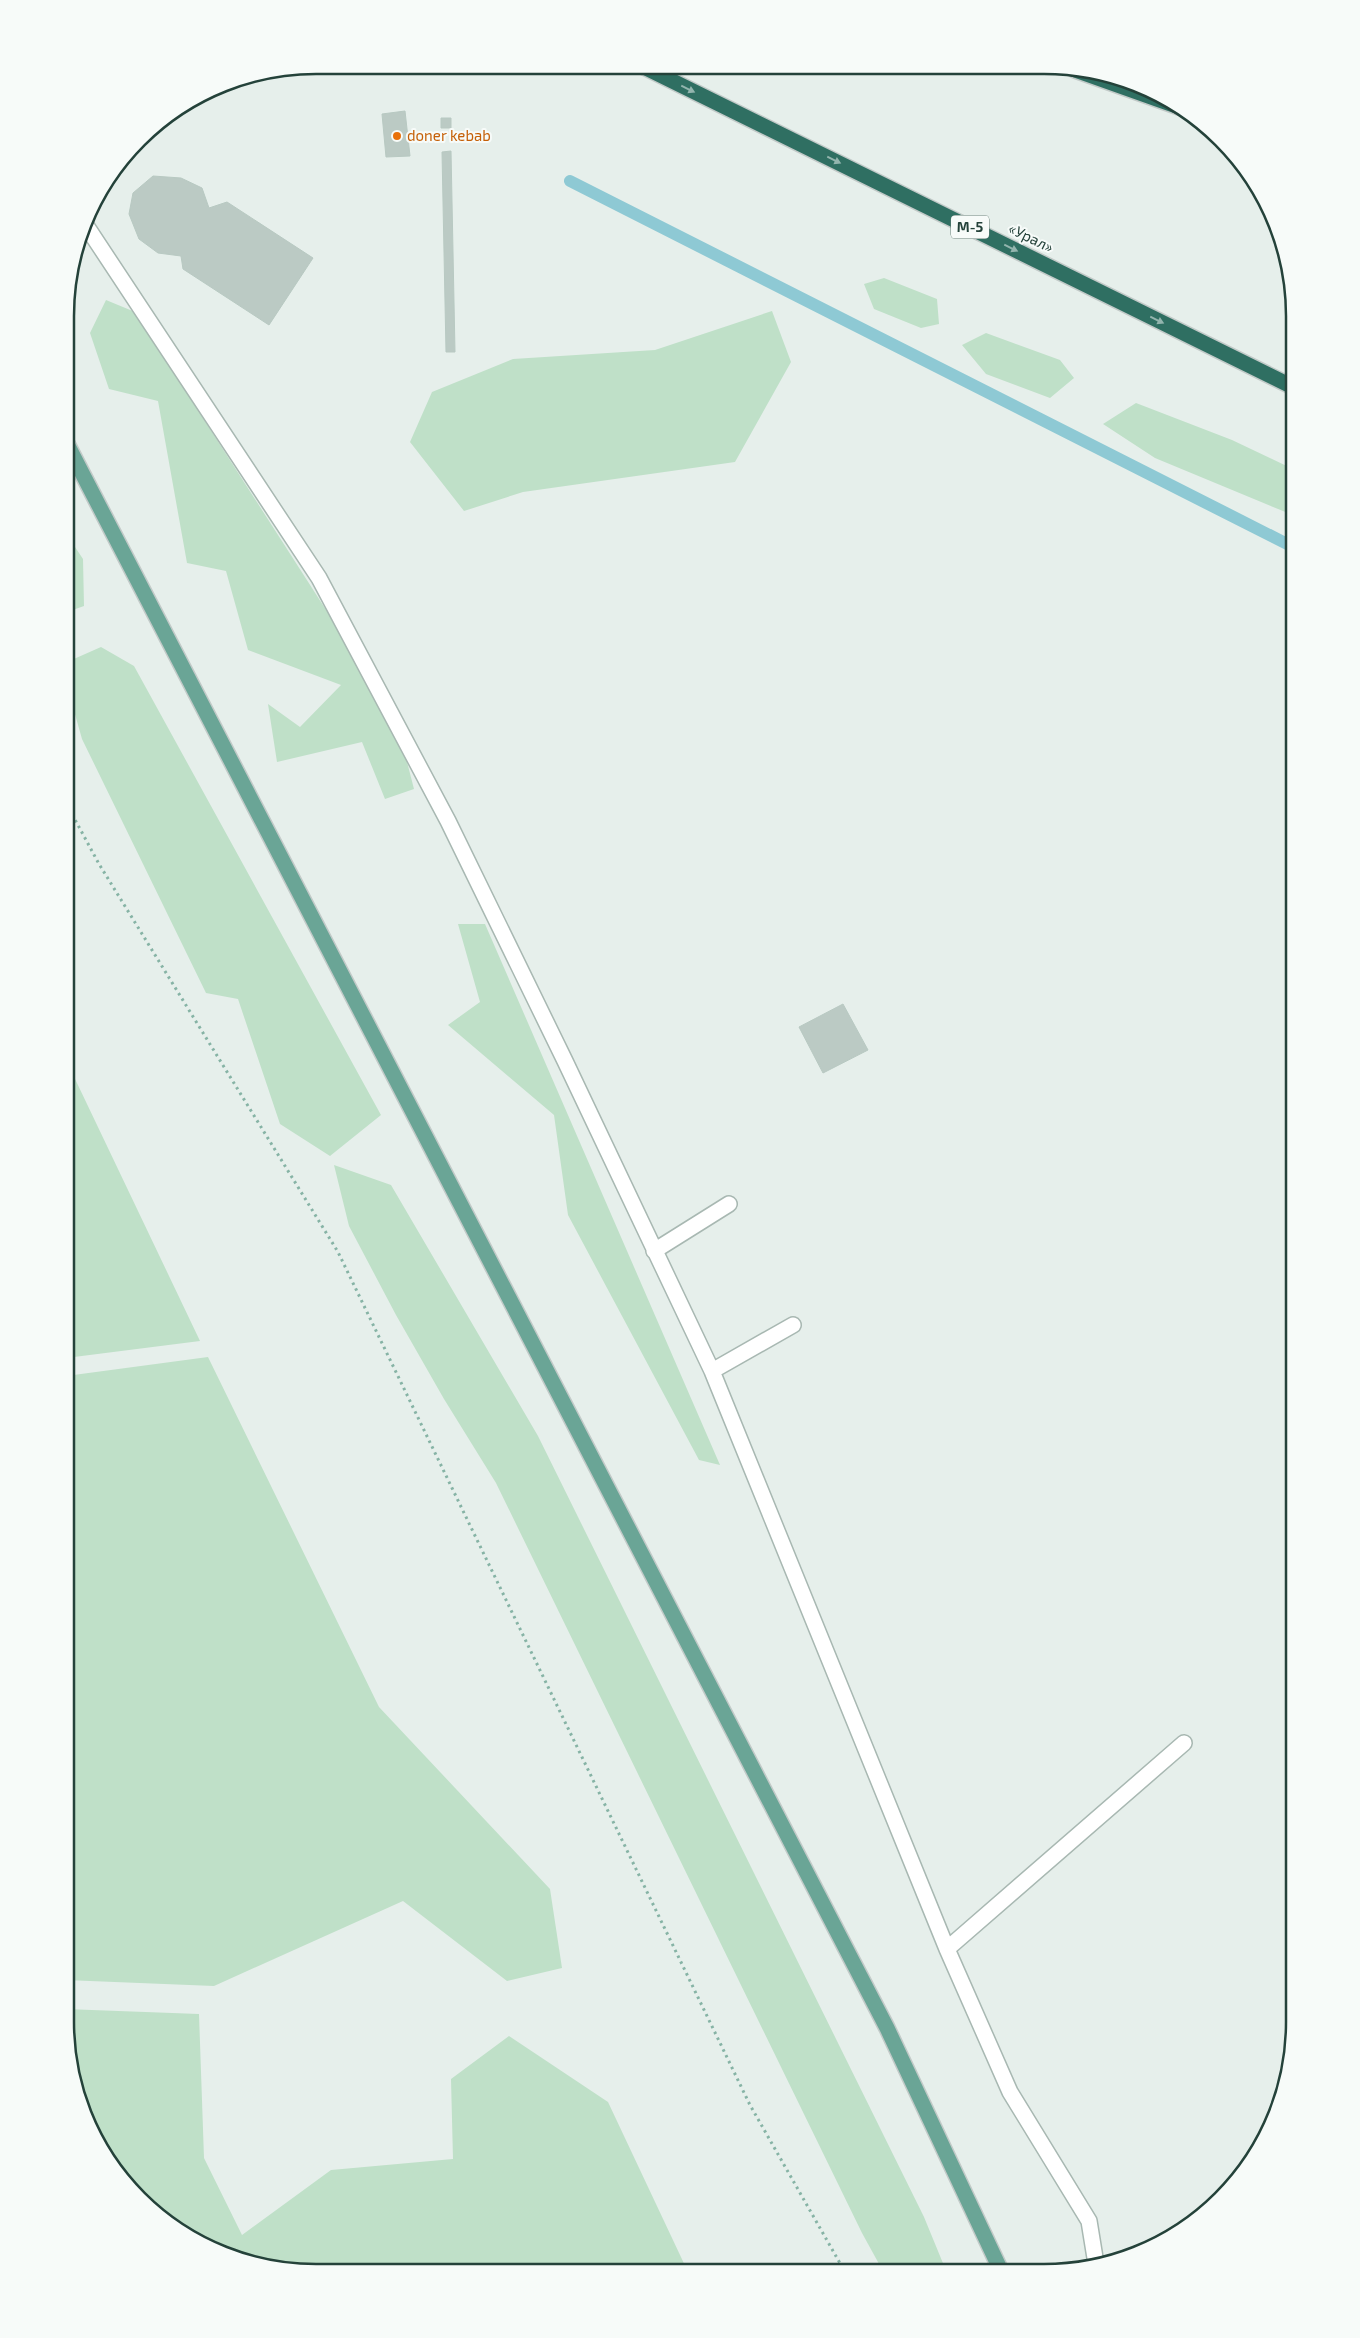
<svg xmlns="http://www.w3.org/2000/svg" width="1360" height="2338" viewBox="0 0 1360 2338" font-family="'Exo 2',sans-serif">
  <style>
    .green { fill: #bfe0c8 }
    .lines { fill: none; stroke-linecap: round; stroke-linejoin: round }
    .stream { stroke: #8ec9d4; stroke-width: 12 }
    .building { fill: #bbcac4; stroke: #b8c9c2 }
    .minor-casing { stroke: #a8b8b2; stroke-width: 18 }
    .major-casing { stroke: #c2cac8; stroke-width: 18 }
    .highway-casing { stroke: #c2cac8; stroke-width: 18 }
    .path { stroke: #86b3a5; stroke-width: 3; stroke-dasharray: 2.5 4; stroke-linecap: butt }
    .minor { stroke: #fff; stroke-width: 15 }
    .major { stroke: #6aa596; stroke-width: 15 }
    .highway { stroke: #2f6f62; stroke-width: 15 }
    .oneway { fill: #93b5ae }
    .food-dot { fill: #e8710a; stroke: #f7fbf9; stroke-width: 2 }
    .labels { text-anchor: middle; stroke-width: 4; stroke-linejoin: round; paint-order: stroke }
    .shield { fill: #f7fbf9; stroke: #637a73; stroke-width: 1 }
    .shield-label { font-size: 14px; font-weight: bold; fill: #24423a }
    .food-label { font-size: 15px; fill: #c56008; stroke: #f7fbf9; text-anchor: start }
    .street-label { font-size: 15px; fill: #24423a; stroke: #f7fbf9 }
    .rim { fill: none; stroke: #24423a; stroke-width: 2.5 }
  </style>
  <rect width="100%" height="100%" fill="#e6efeb"/>
  <path class="green" d="M884,278L937,299L939,324L921,328L874,309L864,284Z
    M106,300L135,312L396,719L414,789L385,799L362,742L277,762L268,704L300,727L341,685L248,650L226,571L187,563L158,401L109,389L90,333Z
    M772,311L791,362L735,462L523,492L464,511L410,442L432,392L513,359L655,350Z
    M986,333L1060,360L1074,378L1050,398L986,374L962,345Z
    M1136,403L1232,440L1295,470V516L1155,458L1103,424Z
    M67,535L83,559L84,606L67,612Z
    M101,647L134,666L381,1115L330,1156L280,1124L238,999L206,993L82,739L67,686V662Z
    M458,924H485L720,1465L699,1460L568,1215L554,1115L448,1025L480,1002Z
    M66,1060L200,1341L66,1358Z
    M334,1165L391,1185L538,1436L924,2217L947,2273H884L862,2233L496,1483L444,1399L396,1315L349,1226Z
    M208,1357L379,1707L550,1889L562,1968L507,1981L403,1901L214,1986L65,1980L66,1376Z
    M65,2009L199,2014L204,2158L242,2235L331,2170L453,2159L451,2079L509,2036L608,2102L688,2272L283,2271L220,2254L163,2221L108,2162L78,2103L65,2022Z"/>
  <g class="lines">
    <path class="stream" d="M570,181L1295,548"/>
  </g>
  <path class="building" d="M405,111L410,156L386,157L382,114Z
    M441,118H451V128H441Z
    M451,151L455,352H446L442,152Z
    M153,176L181,178L202,188L209,208L227,202L313,258L269,325L183,269L181,256L158,253L139,239L129,214L133,193Z
    M843,1004L868,1050L823,1073L799,1027Z"/>
  <g class="lines">
    <g class="minor-casing">
      <path id="minor" d="M85,224L319,578L448,821L565,1061L712,1371L947,1949L1010,2092L1089,2221L1096,2264
        M654,1251L729,1204
        M712,1371L793,1325
        M947,1949L1184,1743"/>
    </g>
    <g class="major-casing">
      <path id="major" d="M67,444L887,2028L1002,2273"/>
    </g>
    <g class="highway-casing">
      <path id="highway" d="M644,67L1295,388
        M1075,70L1179,107"/>
    </g>
    <path class="path" d="M66,803L99,864L338,1252L750,2105L845,2272"/>
    <use href="#minor" class="minor"/>
    <use href="#major" class="major"/>
    <use href="#highway" class="highway"/>
  </g>
  <defs><path id="oneway-solid" d="M-6-.8H1V-3.2L6.5 0L1 3.2V.8H-6Z" transform="scale(1.25)"/></defs>
  <g class="oneway">
    <use href="#oneway-solid" transform="translate(688 89) rotate(26)"/>
    <use href="#oneway-solid" transform="translate(834 160) rotate(26)"/>
    <use href="#oneway-solid" transform="translate(1011 248) rotate(26)"/>
    <use href="#oneway-solid" transform="translate(1157 320) rotate(26)"/>
  </g>
  <circle class="food-dot" cx="397" cy="136" r="5"/>
  <g class="labels">
    <rect class="shield" x="951" y="215.5" width="38" height="23" rx="4"/>
    <g class="shield-label">
      <text x="970" y="232">М-5</text>
    </g>
    <g class="food-label">
      <text x="407" y="141">doner kebab</text>
    </g>
    <g class="street-label">
      <text transform="translate(1031 238) rotate(26)" y="5">«Урал»</text>
    </g>
  </g>
  <path d="M0 0H1360V2338H0ZM316 74H1044A242 242 0 0 1 1286 316V2022A242 242 0 0 1 1044 2264H316A242 242 0 0 1 74 2022V316A242 242 0 0 1 316 74Z" fill="#f7fbf9" fill-rule="evenodd"/>
  <path class="rim" d="M316 74H1044A242 242 0 0 1 1286 316V2022A242 242 0 0 1 1044 2264H316A242 242 0 0 1 74 2022V316A242 242 0 0 1 316 74Z"/>
</svg>
